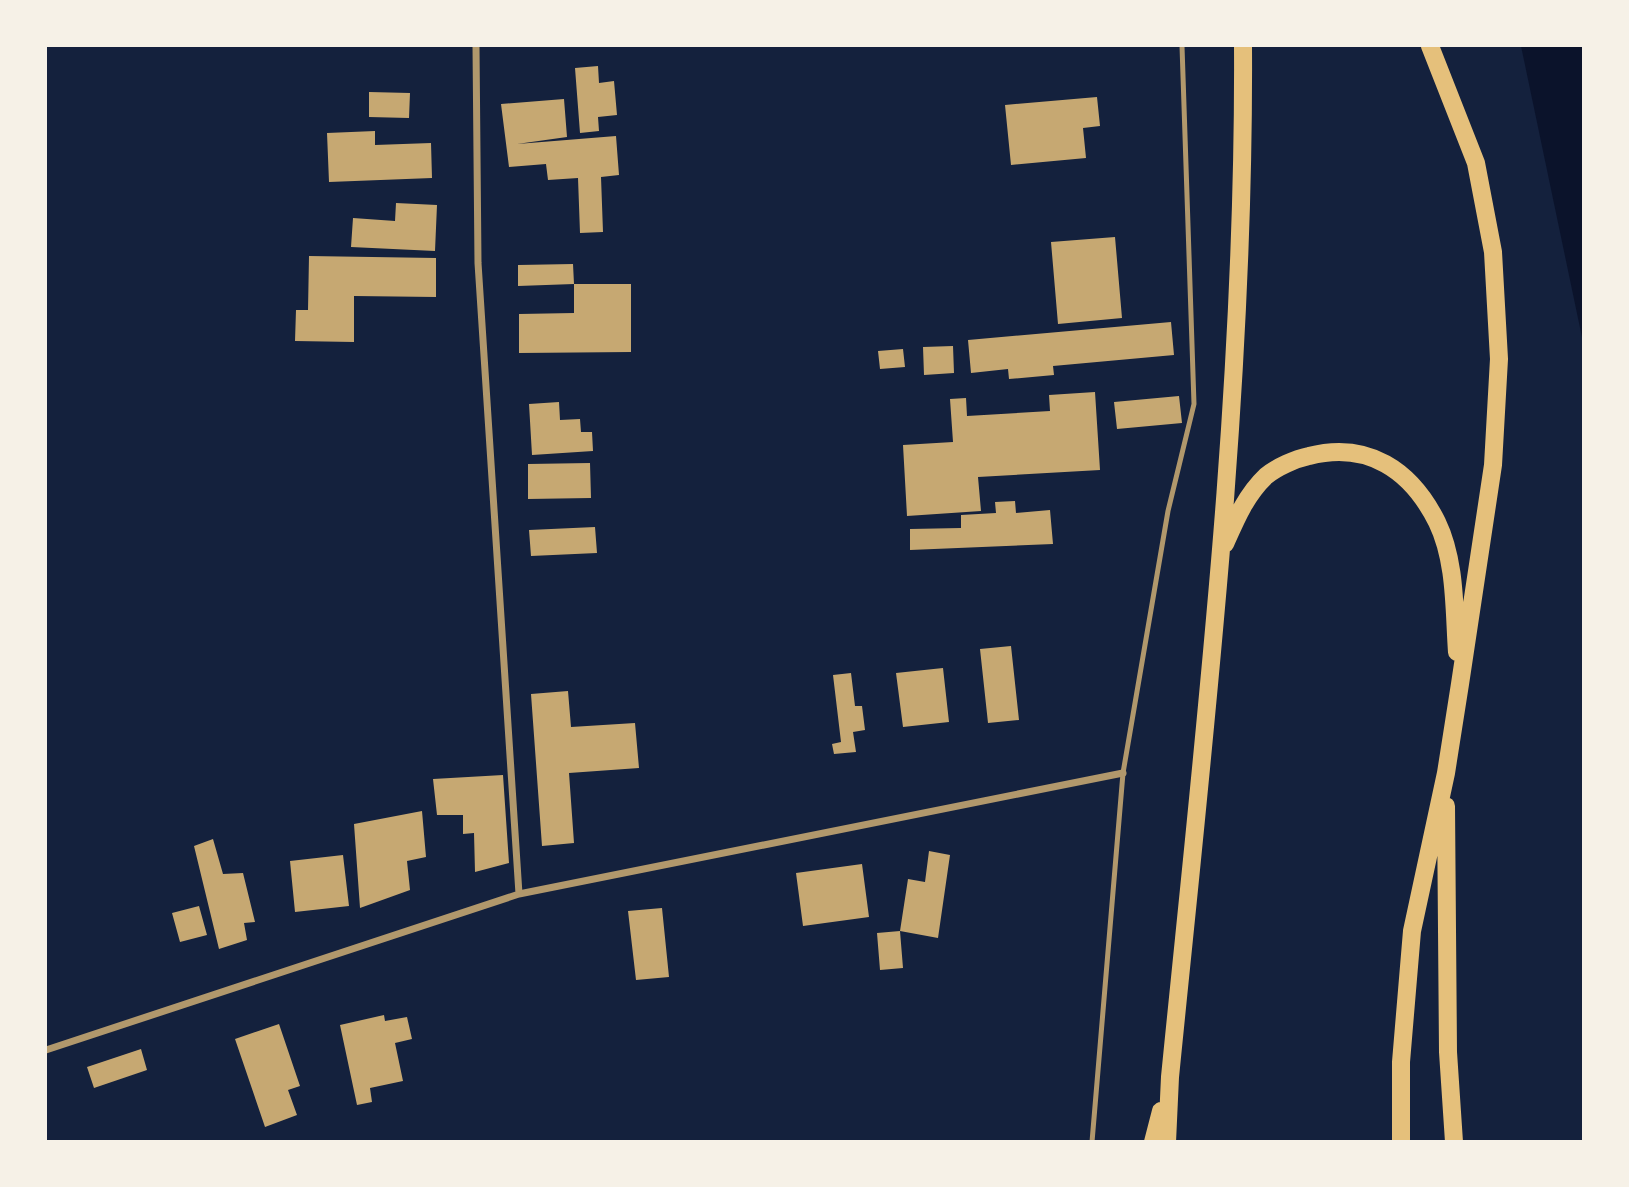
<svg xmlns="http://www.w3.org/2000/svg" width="1629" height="1187" viewBox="0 0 1629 1187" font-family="'Fira Sans',sans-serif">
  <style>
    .water { fill: #0b132b }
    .building { fill: #c6a872 }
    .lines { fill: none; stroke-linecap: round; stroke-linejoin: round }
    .service { stroke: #b1986c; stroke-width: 5 }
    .minor { stroke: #b1986c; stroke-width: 7 }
    .primary { stroke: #e5c07b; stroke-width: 18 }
  </style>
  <rect width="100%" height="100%" fill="#14213d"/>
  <path class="water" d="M1521,46H1583V342Z"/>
  <path class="building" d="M598,66L599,83L614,81L617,115L598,117L599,131L580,133L575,68Z
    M369,92L410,93L409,118L369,117Z
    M1097,97L1100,126L1083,128L1086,158L1011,165L1005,105Z
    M564,99L567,137L517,144L616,136L619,175L601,177L603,232L580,233L578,178L548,180L546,164L509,167L501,104Z
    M375,131V145L431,143L432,178L329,182L327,133Z
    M396,203L437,205L435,251L351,247L353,218L395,221Z
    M1115,237L1122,318L1058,324L1051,242Z
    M309,256L436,258V297L354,296V342L295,341L296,310H308Z
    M573,264L574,284H631V352L519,353V314L574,313V284L518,286V265Z
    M1171,322L1174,355L1053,366L1054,375L1009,379L1008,369L971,373L968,340Z
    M953,346L954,373L924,375L923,347Z
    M903,349L905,367L880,369L878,351Z
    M1095,392L1100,470L978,477L981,511L907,516L903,445L953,442L950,399L966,398L967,416L1050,411L1049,395Z
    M1179,396L1182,423L1117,429L1114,402Z
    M559,402L560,420L580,419L581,432H592L593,451L532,455L529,404Z
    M590,463L591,498L528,499V464Z
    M1015,501L1016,513L1050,510L1053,544L910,550V529L961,528V515L996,513L995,502Z
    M595,527L597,553L531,556L529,530Z
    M1011,646L1019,720L988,723L980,649Z
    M943,668L949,722L903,727L896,673Z
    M851,673L855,706H862L865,730L853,732L856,752L834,754L832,744L841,742L833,675Z
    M568,691L571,727L635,723L639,768L569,773L574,843L542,846L531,694Z
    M503,775L509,863L475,872L474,833L463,834V815H437L433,779Z
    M422,811L426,857L407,861L410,890L360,908L354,824Z
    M213,839L223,874L243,873L255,922L244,923L247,940L219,949L194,846Z
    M929,851L950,855L938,938L900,931L903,968L880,970L877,933L900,931L908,879L925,882Z
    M343,855L349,906L295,912L290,861Z
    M862,864L869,917L803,926L796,873Z
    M199,906L207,935L180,942L172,913Z
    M662,908L669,977L636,980L628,911Z
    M384,1015L385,1021L407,1017L412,1039L395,1043L403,1081L370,1088L372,1102L357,1105L340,1025Z
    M279,1024L300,1086L288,1090L297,1115L265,1127L235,1039Z
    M141,1049L147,1070L94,1088L87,1067Z"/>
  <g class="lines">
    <path class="service" d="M1092,1142L1123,773L1168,511L1194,404L1182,46"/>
    <path class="minor" d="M476,46L478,263L519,894
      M46,1050L519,894L1123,773"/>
    <path class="primary" d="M1225,544C1236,519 1246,495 1266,476C1277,467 1295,459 1309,456C1368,441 1411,470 1437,522C1456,561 1454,610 1457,652
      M1446,806L1448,1052L1454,1142
      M1153,1142L1161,1111
      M1167,1142L1170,1077C1204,735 1245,390 1243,46
      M1401,1142V1062L1412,931L1446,773L1460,684L1493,465L1499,359L1493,252L1476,163L1430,46"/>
  </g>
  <rect width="1629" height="1187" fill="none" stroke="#f6f1e7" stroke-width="94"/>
</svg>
